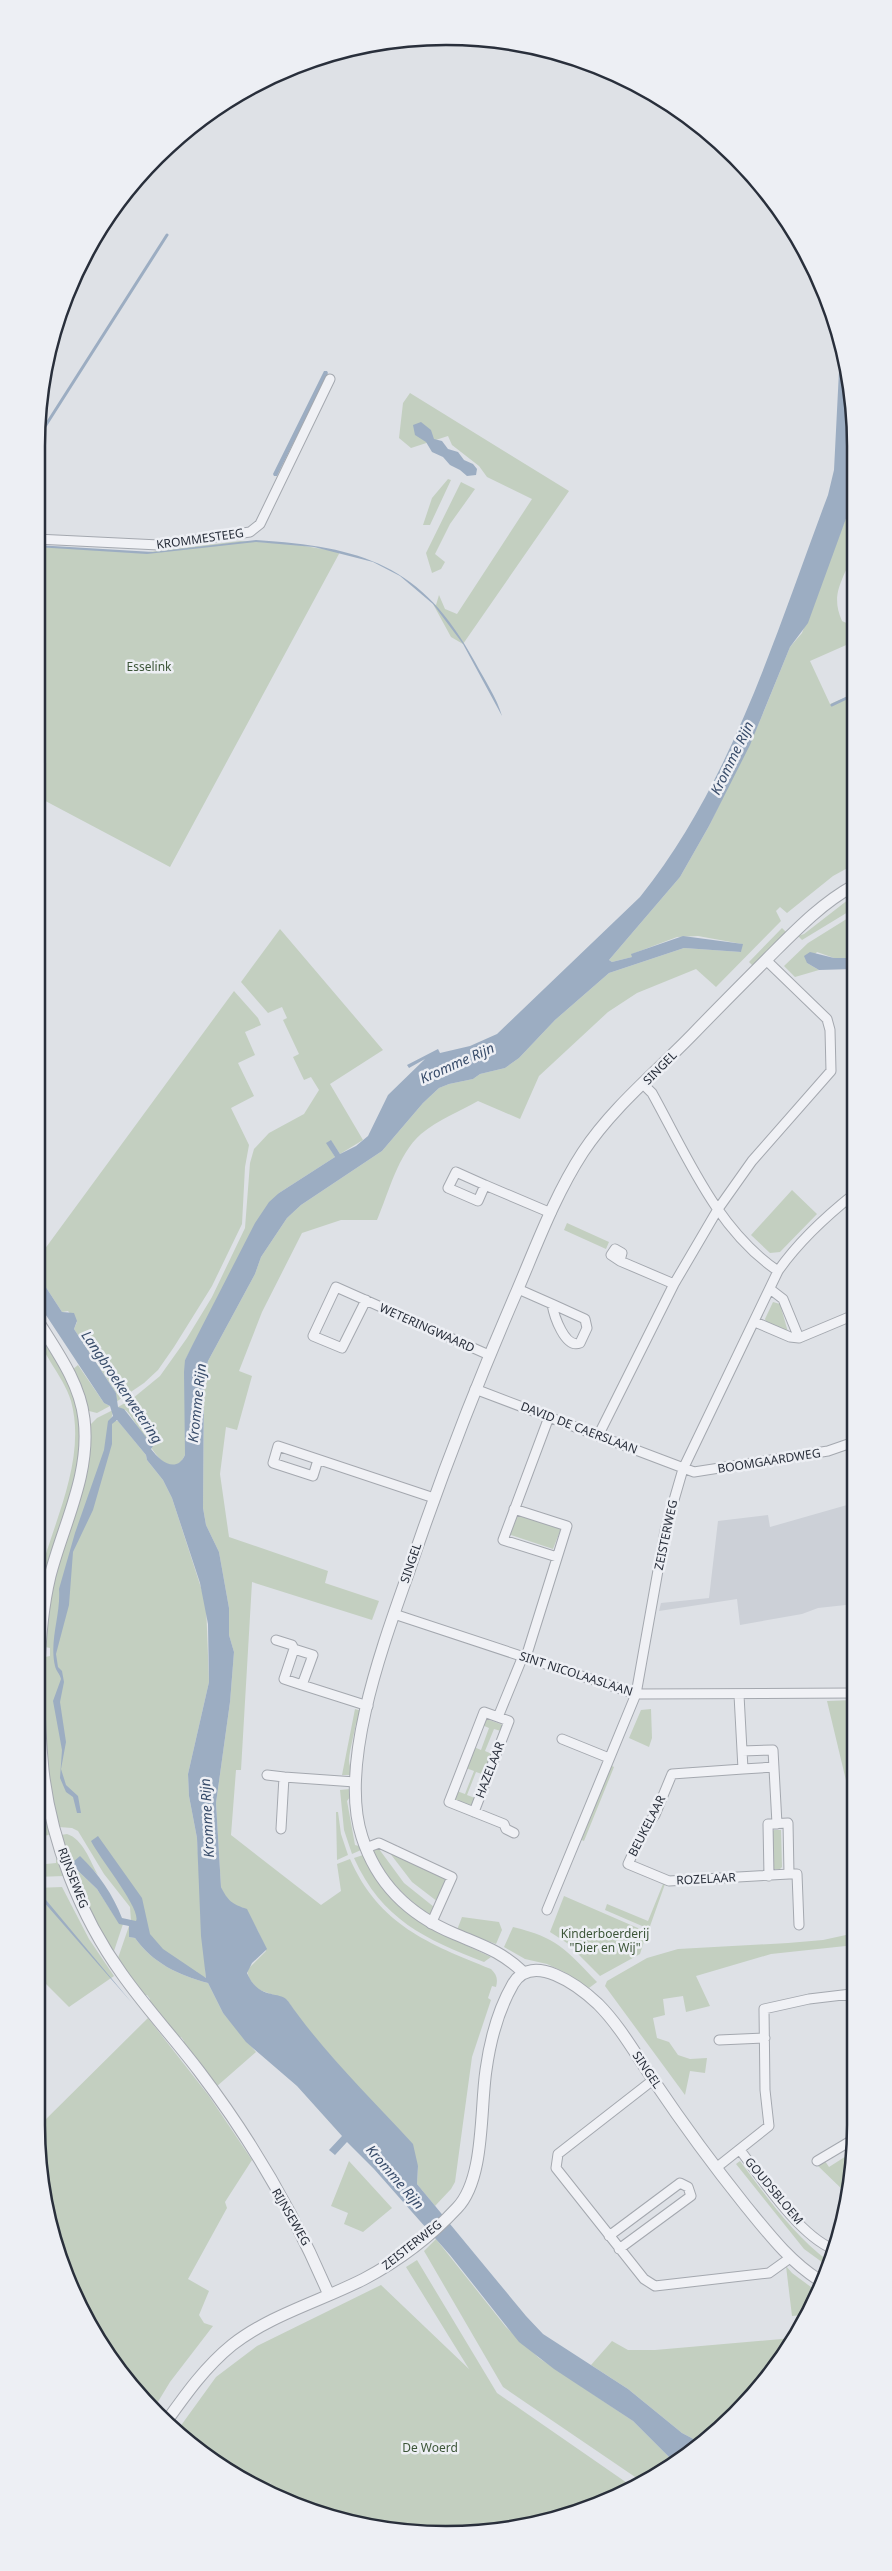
<svg xmlns="http://www.w3.org/2000/svg" width="892" height="2571" viewBox="0 0 892 2571" font-family="'Noto Sans',sans-serif">
  <style>
    .built { fill: #ccd0d7 }
    .green { fill: #c3cfc0 }
    .water { fill: #9cadc2 }
    .lines { fill: none; stroke-linecap: round; stroke-linejoin: round }
    .stream { stroke: #9cadc2; stroke-width: 3 }
    .minor-casing { stroke: #a4a8af; stroke-width: 11 }
    .tertiary-casing { stroke: #a4a8af; stroke-width: 13 }
    .minor { stroke: #f0f1f5; stroke-width: 9 }
    .tertiary { stroke: #f0f1f5; stroke-width: 11 }
    .labels { text-anchor: middle; stroke-width: 5; stroke-linejoin: round; paint-order: stroke }
    .street-label { font-size: 12px; fill: #292f3b; stroke: #edeff4 }
    .park-label { font-size: 12px; fill: #3c5538; stroke: #edeff4 }
    .water-label { font-size: 14px; font-style: italic; fill: #384c6a; stroke: #edeff4 }
    .rim { fill: none; stroke: #292f3b; stroke-width: 2.5 }
  </style>
  <rect width="100%" height="100%" fill="#dee1e6"/>
  <path class="built" d="M854,1503L855,1604L818,1608L802,1614L740,1625L737,1599L659,1611L661,1603L709,1598L718,1521L768,1515L770,1527Z"/>
  <path class="green" d="M410,393L569,491L463,644L451,637L433,604L436,605L439,595L445,609L457,614L532,499L487,477L479,466L452,445L448,436L411,448L399,438L403,403Z
    M448,479L451,480L430,525H423L432,498Z
    M461,482L475,489L450,524L435,554L445,562L441,569L432,573L426,553Z
    M852,502C852,517 855,533 853,548C848,577 828,590 842,621L853,626V642L810,661L830,704L853,694V865L833,876L787,913L780,907L776,911L781,921L716,987L696,969L637,993L608,1012L539,1076L520,1119L478,1101C460,1111 438,1120 421,1134C398,1154 389,1192 377,1220H341L302,1233L262,1312L239,1371L252,1376L237,1430L226,1427L220,1474L229,1537L328,1571L325,1583L379,1601L372,1620L252,1582L241,1770H236L231,1835L321,1905L341,1891L337,1864L350,1859C379,1925 429,1944 491,1969C497,1975 498,1979 496,1987L492,1986L488,1998L491,2000L472,2057L455,2182L451,2189L435,2206L417,2184L418,2166L344,2071L307,2029L287,2000L257,1989L249,1978L247,1970L266,1951L258,1931L244,1908C232,1906 225,1899 221,1887L216,1803L230,1702L234,1652L229,1635V1608L219,1552L206,1525L203,1508L204,1379L208,1361L255,1274L261,1257L287,1218L301,1205L382,1151L423,1103L439,1088L449,1084L473,1079L480,1074L505,1068L519,1058L555,1020L609,973L684,948L741,952L742,944L698,936L677,937L632,954V957L612,962L609,960L680,877L709,826L759,723L790,647L802,633Z
    M240,541L293,544L340,552L170,867L36,796V546L140,553Z
    M853,896V909L802,940L798,936L804,934Z
    M853,915V958H834L817,952L807,963L819,970L795,977L784,966L808,943Z
    M782,928L786,932L753,966L749,962Z
    M280,929L383,1050L330,1084L363,1140L340,1154L331,1141L327,1143L335,1157L279,1193L185,1360V1455C169,1488 146,1437 137,1426C134,1421 129,1412 125,1410C122,1409 120,1409 118,1407L132,1399L160,1376L187,1338L212,1297L245,1228L250,1163L254,1149L269,1133L304,1114L319,1090L311,1077L304,1080L293,1057L299,1054L283,1020L287,1018L282,1007L268,1013L241,982Z
    M234,991L258,1018L261,1025L245,1032L255,1055L238,1063L254,1096L231,1108L249,1145L245,1167L242,1224L212,1286L174,1347L158,1370L144,1383L116,1402V1393L74,1329L77,1322L68,1311L62,1312L36,1272V1261Z
    M792,1190L817,1214L780,1252L770,1253L751,1235Z
    M567,1223L609,1242L606,1249L564,1230Z
    M773,1302L780,1304L788,1332L766,1322L765,1319Z
    M36,1326C47,1344 62,1363 70,1382C96,1448 64,1512 47,1576L39,1578C53,1522 87,1460 71,1401C64,1376 36,1348 36,1326Z
    M78,1365L104,1403L110,1406L97,1413L89,1411L72,1370Z
    M113,1410L111,1421H118L146,1455L147,1460L163,1480L172,1498L206,1603L209,1682L188,1774L189,1796L197,1838L206,1978L197,1974V1971L195,1977L126,1924L131,1921L130,1907L104,1874L78,1831L72,1828L59,1827C44,1772 42,1714 45,1657L50,1656V1648L45,1647L52,1587L89,1426L97,1418Z
    M516,1511L562,1526L553,1549L508,1534Z
    M36,1654L52,1834L36,1838Z
    M854,1700L855,1710V1818L827,1701Z
    M355,1709L362,1711L360,1722L356,1723C354,1735 350,1748 349,1760C349,1766 352,1768 351,1775H342Z
    M651,1709L652,1738L649,1747L629,1738L641,1710Z
    M484,1718L503,1725L501,1731L494,1729L485,1751L492,1754L485,1775L476,1772L467,1795L475,1798L472,1807L454,1799L457,1791L465,1794L474,1771L466,1768L474,1747L481,1750L489,1728L482,1725Z
    M610,1765L614,1767L584,1841L579,1839Z
    M350,1789V1797L347,1801L355,1845L359,1846L361,1850L352,1854L344,1830L340,1790Z
    M336,1812H338L341,1834L348,1855L337,1860Z
    M774,1830H781L782,1867L780,1869H774L772,1832Z
    M67,1834C83,1839 90,1861 98,1875L80,1857L74,1867L97,1889L117,1920L123,1924L114,1951L111,1950C90,1913 74,1876 61,1835Z
    M379,1849L404,1883L434,1907L429,1917L389,1880L372,1851Z
    M389,1852L448,1878L438,1902L412,1882Z
    M363,1855C398,1921 428,1926 491,1957L484,1962C425,1939 382,1920 354,1858Z
    M59,1857L64,1876L36,1877V1865L56,1863V1859Z
    M663,1884H665L649,1929L605,1910L607,1904L648,1921Z
    M62,1887L89,1939L114,1976L69,2007L36,1974V1888Z
    M564,1896L647,1932L640,1954L600,1976L567,1943L550,1932Z
    M462,1917L499,1922L502,1930L496,1944L457,1930Z
    M129,1926V1937L135,1938C153,1963 178,1975 208,1983L223,2013L256,2052L216,2087L183,2043L184,2041L181,2037L178,2038L148,2002L150,1999L147,1995L145,1996L117,1961Z
    M513,1927C558,1938 565,1949 597,1982L589,1988L564,1972L547,1964L525,1959L504,1947Z
    M855,1933V1945L771,1954L696,1976L710,2006L686,2012L683,1996L663,1999L665,2015L653,2018L657,2038L669,2042L678,2055L690,2059L707,2058L705,2073L690,2071L685,2095L605,1986L607,1981L647,1958L678,1949L788,1943L823,1940Z
    M148,2018L209,2096L252,2160L225,2202L227,2208L188,2279L209,2291L199,2315L204,2323L213,2326L170,2382L153,2410L138,2395L67,2282L44,2205L37,2128Z
    M853,2144L847,2194L817,2165L825,2161L829,2167L851,2153L848,2147Z
    M349,2161L392,2208L363,2232L344,2224L348,2213L331,2206Z
    M740,2161C767,2197 792,2234 828,2261L826,2265L804,2249L736,2164Z
    M436,2239L506,2327L539,2358L633,2421L676,2464L641,2481L503,2387L424,2251Z
    M417,2260L497,2393L630,2485L552,2521L473,2534L393,2531L265,2493L272,2481L264,2492L197,2450L177,2431L216,2377L257,2346L381,2285L469,2369L406,2267Z
    M786,2266L792,2273L815,2290L804,2315L792,2316Z
    M793,2338C775,2378 735,2415 701,2443L682,2433L628,2389L591,2365L612,2341L628,2350H655Z"/>
  <path class="water" d="M840,351L852,392L849,460L852,502L808,623L790,647L750,745L709,826L680,877L609,960L612,962L632,957L631,954L683,936L743,944L741,952L684,948L609,973L555,1020L519,1058L505,1068L480,1074L473,1079L449,1084L439,1088L423,1103L382,1151L301,1205L287,1218L261,1257L255,1274L208,1361L204,1379L203,1508L206,1525L219,1552L229,1608V1635L234,1652L230,1702L216,1803L221,1887C228,1901 232,1904 247,1909L267,1949L252,1963L247,1973C259,2001 280,1990 288,2001C324,2053 370,2097 413,2144L418,2166L417,2184L526,2316L543,2334L628,2389L682,2433L701,2443L676,2464L633,2421L554,2369L519,2342L450,2255L374,2169L347,2142L335,2155L329,2150L342,2136L297,2086L246,2042L223,2013L208,1983C178,1975 153,1963 135,1938L129,1937V1926L119,1924L97,1889L74,1867L73,1862L80,1856C99,1874 113,1895 122,1918L136,1921C142,1910 98,1856 91,1841L98,1836L142,1898L150,1934L163,1949L206,1978L201,1936L197,1838L189,1796L188,1774L209,1682L208,1624L200,1583L172,1498L163,1480L147,1460L146,1455L117,1420L112,1424V1444L93,1510L73,1552L69,1605L56,1654L58,1667L62,1671L64,1682L60,1702L66,1742L61,1769L66,1785L78,1796L81,1813H77L73,1797L66,1792L60,1778L62,1750L53,1701L61,1679C60,1674 56,1671 55,1666C49,1640 61,1614 59,1589L75,1533L104,1450L108,1421L113,1416L110,1406L104,1403L36,1300V1272L62,1312L74,1313L77,1321L74,1329L116,1393L118,1407L124,1409L153,1446L151,1449C160,1461 176,1474 185,1455L184,1372L185,1360L194,1342L255,1223L269,1202L279,1193L335,1157L326,1143L331,1140L340,1154L356,1146L368,1136L388,1095L425,1059L409,1068L407,1065L438,1049L440,1053L470,1046L497,1034L640,897C733,781 776,632 828,495L834,470Z
    M324,371H327L328,373L277,476H274L273,474Z
    M421,422L431,430L434,439L442,441L448,449L458,452L464,460L473,464L477,469L476,475L467,476L460,470L450,465L443,457L432,452L426,442L415,435L413,425Z
    M256,540C362,547 422,564 475,662C484,679 497,698 502,716L463,644L433,604L400,576L373,562L314,547L256,542L147,554L36,547V545L153,552Z
    M810,952L834,958H853V969L819,970L807,963L804,956Z
    M36,1888L132,2003L36,1893Z"/>
  <g class="lines">
    <path class="stream" d="M37,439L167,235
      M832,705L853,695"/>
    <g class="minor-casing">
      <path id="minor" d="M36,539L159,545L250,532L260,524L330,379
        M643,1084L652,1093C687,1156 717,1230 778,1271
        M485,1185L456,1172L448,1188L478,1201L485,1185L551,1213
        M620,1261L622,1253L615,1249L611,1255L620,1261L674,1284
        M518,1289L552,1304C554,1316 565,1349 580,1343L587,1328L585,1319L552,1304
        M366,1300L342,1348L313,1336L336,1287L489,1355
        M755,1322L790,1337L799,1338L783,1299L770,1289
        M799,1338L854,1315
        M475,1389L694,1472L828,1451L854,1442
        M549,1417L503,1540L557,1557
        M598,1436L674,1284L718,1209L752,1161L831,1071L830,1030L827,1019L766,960
        M318,1460L313,1476L273,1463L278,1446L434,1498
        M514,1509L567,1526L526,1657
        M394,1614L636,1694L855,1693
        M276,1640L292,1645L294,1649
        M302,1685L284,1679L294,1649L313,1655L302,1685L368,1706
        M739,1695L743,1769L774,1767
        M498,1717L523,1656
        M562,1739L609,1758
        M742,1751L773,1750L777,1824
        M743,1769L672,1774L655,1815L645,1827L628,1864L669,1881L789,1874
        M267,1775L284,1777
        M474,1812L509,1721L484,1712L449,1802L504,1824L506,1829L514,1833
        M281,1829L284,1777L355,1782
        M366,1848L379,1843L452,1877L431,1924
        M769,1876L768,1824L788,1823L789,1874H797L799,1925
        M547,1910L636,1694L665,1531L683,1469L778,1271C799,1241 825,1217 854,1194
        M719,2040L765,2038
        M653,2080L558,2154L556,2168L644,2279L655,2286L769,2273L790,2258
        M740,2150C763,2180 799,2235 833,2249
        M817,2161L854,2139
        M716,2168L769,2126L765,2090L764,2009L809,1999L851,1994L856,2032
        M609,2236L680,2183L688,2187L691,2196L619,2249"/>
    </g>
    <g class="tertiary-casing">
      <path id="tertiary" d="M36,1318C55,1349 80,1382 84,1419C91,1474 63,1525 50,1576C36,1635 37,1710 43,1770C51,1841 80,1916 122,1974C146,2008 174,2038 199,2071C250,2138 296,2217 329,2295
        M524,1973C501,1951 483,1946 455,1934C409,1915 377,1884 362,1837C338,1764 384,1642 409,1571C441,1476 477,1383 517,1291C537,1244 555,1195 583,1152C612,1108 655,1073 692,1035C720,1006 748,978 776,950C800,926 824,902 853,886
        M166,2422C186,2394 205,2367 232,2345C270,2315 321,2301 364,2279C398,2261 431,2236 457,2208C485,2179 480,2109 486,2070C490,2041 498,2010 513,1984C532,1951 579,1986 598,2004C620,2026 636,2055 654,2081C683,2124 713,2165 745,2205C768,2233 789,2261 819,2280"/>
    </g>
    <use href="#minor" class="minor"/>
    <use href="#tertiary" class="tertiary"/>
  </g>
  <g class="labels">
    <g class="street-label">
      <text transform="translate(200 539) rotate(-8)" y="4">KROMMESTEEG</text>
      <text transform="translate(660 1068) rotate(-45)" y="4">SINGEL</text>
      <text transform="translate(427 1328) rotate(24)" y="4">WETERINGWAARD</text>
      <text transform="translate(579 1428) rotate(21)" y="4">DAVID DE CAERSLAAN</text>
      <text transform="translate(769 1461) rotate(-9)" y="4">BOOMGAARDWEG</text>
      <text transform="translate(666 1535) rotate(-78)" y="4">ZEISTERWEG</text>
      <text transform="translate(411 1563) rotate(-71)" y="4">SINGEL</text>
      <text transform="translate(576 1674) rotate(18)" y="4">SINT NICOLAASLAAN</text>
      <text transform="translate(490 1770) rotate(-69)" y="4">HAZELAAR</text>
      <text transform="translate(647 1826) rotate(-63)" y="4">BEUKELAAR</text>
      <text transform="translate(73 1878) rotate(69)" y="4">RIJNSEWEG</text>
      <text transform="translate(706 1879) rotate(-3)" y="4">ROZELAAR</text>
      <text transform="translate(647 2070) rotate(56)" y="4">SINGEL</text>
      <text transform="translate(774 2191) rotate(50)" y="4">GOUDSBLOEM</text>
      <text transform="translate(291 2217) rotate(60)" y="4">RIJNSEWEG</text>
      <text transform="translate(412 2245) rotate(-38)" y="4">ZEISTERWEG</text>
    </g>
    <g class="park-label">
      <text x="149" y="671">Esselink</text>
      <text x="605" y="1938">Kinderboerderij<tspan x="605" dy="14">"Dier en Wij"</tspan></text>
      <text x="430" y="2452">De Woerd</text>
    </g>
    <g class="water-label">
      <text transform="translate(732 758) rotate(-64)" y="5">Kromme Rijn</text>
      <text transform="translate(457 1063) rotate(-24)" y="5">Kromme Rijn</text>
      <text transform="translate(122 1387) rotate(56)" y="5">Langbroekerwetering</text>
      <text transform="translate(197 1403) rotate(-84)" y="5">Kromme Rijn</text>
      <text transform="translate(207 1818) rotate(-93)" y="5">Kromme Rijn</text>
      <text transform="translate(395 2177) rotate(49)" y="5">Kromme Rijn</text>
    </g>
  </g>
  <path d="M0 0H892V2571H0ZM446 45H446A401 401 0 0 1 847 446V2125A401 401 0 0 1 446 2526H446A401 401 0 0 1 45 2125V446A401 401 0 0 1 446 45Z" fill="#edeff4" fill-rule="evenodd"/>
  <path class="rim" d="M446 45H446A401 401 0 0 1 847 446V2125A401 401 0 0 1 446 2526H446A401 401 0 0 1 45 2125V446A401 401 0 0 1 446 45Z"/>
</svg>
